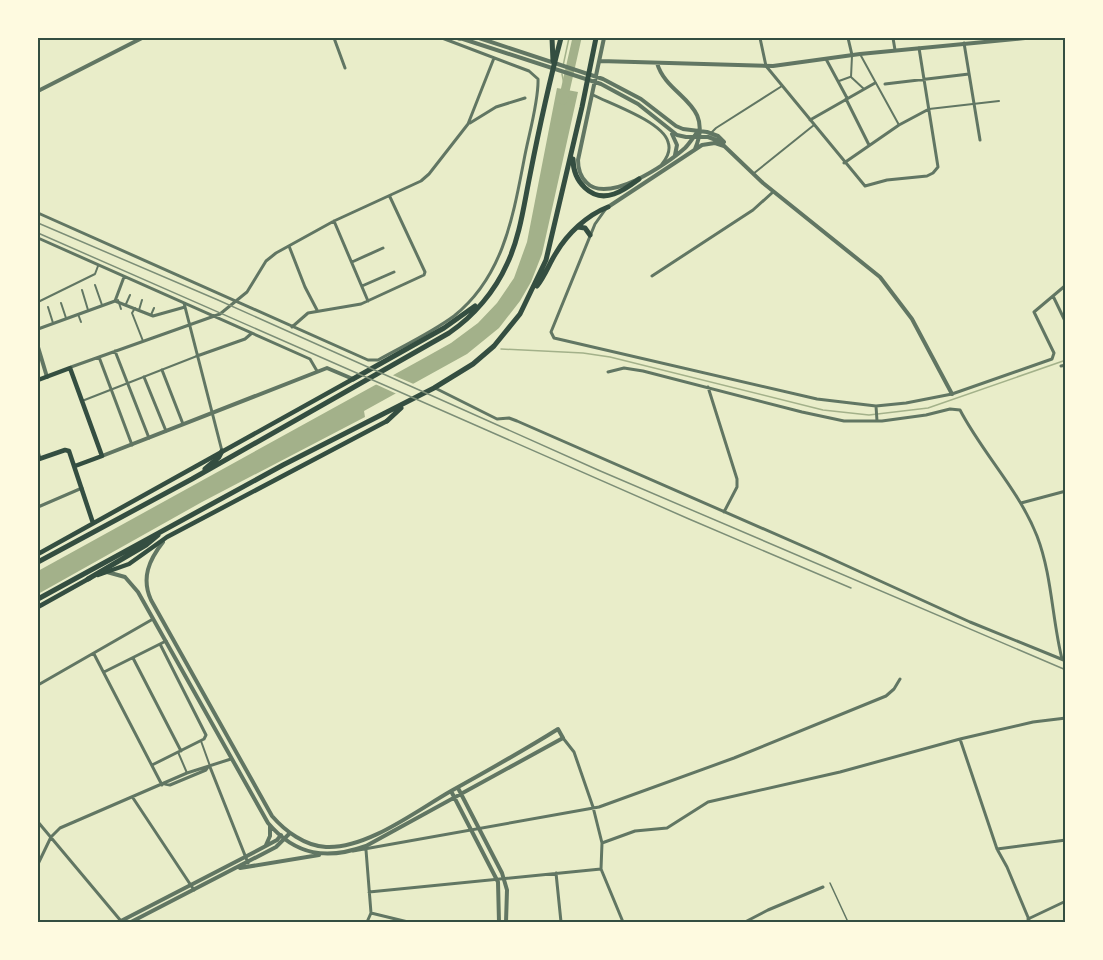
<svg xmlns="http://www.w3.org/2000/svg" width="1103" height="960" viewBox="0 0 1103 960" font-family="'Alegreya Sans',sans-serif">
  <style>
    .water { fill: #a3b18a }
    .pier { fill: #e9edc9 }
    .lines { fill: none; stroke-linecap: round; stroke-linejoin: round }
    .stream { stroke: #a3b18a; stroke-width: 1.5 }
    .river { stroke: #a3b18a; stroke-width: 9 }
    .service { stroke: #617663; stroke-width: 1.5 }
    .pedestrian { stroke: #617663; stroke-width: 2 }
    .minor { stroke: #617663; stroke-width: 3 }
    .tertiary { stroke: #617663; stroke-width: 4 }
    .secondary { stroke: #344e41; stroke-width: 4.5 }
    .motorway { stroke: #344e41; stroke-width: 5 }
    .rail { stroke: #7c8e77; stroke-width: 1.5 }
    .neatline { fill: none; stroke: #344e41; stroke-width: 2 }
  </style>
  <rect width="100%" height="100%" fill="#e9edc9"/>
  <path class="water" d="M557,88L578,92L542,254L531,282L520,301L499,328L467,354L364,411L365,417L202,502L38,594V571L426,357L451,343L478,323L497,303L514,278L527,242Z"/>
  <path class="pier" d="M390,374L416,385L399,395L373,383Z"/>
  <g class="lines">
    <path class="stream" d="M563,66L569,38
      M562,74L565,89
      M501,349L583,353L610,357L823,410L869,415L928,408L1066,360"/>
    <path class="river" d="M563,100L577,38"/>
    <path class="service" d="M830,883L848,922"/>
    <path class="pedestrian" d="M860,54L899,125
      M851,77L852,56
      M851,77L864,89
      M839,81L850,77
      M929,109L999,101
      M711,133L716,128L782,86
      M753,174L814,125
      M95,285L102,305
      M82,290L88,310
      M118,300L121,309
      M38,302L95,274L98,266
      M61,303L66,318
      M126,304L130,295
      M48,307L53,323
      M135,308L132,313L143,341
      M139,310L142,300
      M78,314L81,322
      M151,315L154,308
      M82,401L197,356
      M201,741L210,766
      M178,752L187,773"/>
    <path class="minor" d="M334,38L345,68
      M760,38L766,66L865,186L887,180L927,176L933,173L938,167L919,48
      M848,38L852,55
      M893,38L895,50
      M964,43L980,140
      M826,59L847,98
      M885,84L969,74
      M593,95C611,104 663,122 668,142C671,150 667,158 662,164
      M846,99L869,145
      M810,120L875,83
      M470,123L496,107L525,98
      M844,163L899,125L929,109
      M605,210L595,224L551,332L554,338L817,399L876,406L906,403L952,394L1052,359L1054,353L1034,312L1066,285
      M38,213L368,360H378C403,346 431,333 454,316C503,277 513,217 524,160C528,137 539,101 538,79L529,71L442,38
      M334,221L368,301
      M38,238L310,359L317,371
      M289,246L305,287L317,310
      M352,262L383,248
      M652,276L753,210L773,192
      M362,286L394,272
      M1053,296L1066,323
      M115,301L153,316L185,307
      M184,303L222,451
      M292,327L308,313L361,304L424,275L425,272L390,197
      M38,329L115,301L124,277
      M115,351L149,438
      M197,356L245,339L252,333
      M99,357L132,445
      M1061,366L1066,365
      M71,367L220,314L247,292L266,261L276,253L334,221L421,181L429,174L468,124L494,58
      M162,370L183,424
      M608,372L624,368L643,371L802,412L844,421H882L926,415L950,409L960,410C983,454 1019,490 1037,536C1052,575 1052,619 1062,659
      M144,377L166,431
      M708,387L737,479V487L724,512
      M435,388L497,419L509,418L517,421L821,554L970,622L1066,661
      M876,406L877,421
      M1021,503L1066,491
      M38,507L82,488
      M94,654L162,785
      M133,658L181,751
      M104,672L166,641
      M38,685L153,619
      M563,738L574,752L593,807L602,843L601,869L623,922
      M960,739L997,849L1007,867L1030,922
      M152,765L204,739L206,735L160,644
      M210,767L248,863
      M165,784L170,785L206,770L208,767
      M133,798L194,890
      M38,822L121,921
      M602,843L635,831L667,828L708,802L840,772L960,739L1033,722L1066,718
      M997,849L1066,840
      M366,850L371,913L367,922
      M353,851L599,807L734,758L886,696L894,689L900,679
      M38,864L51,837L60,828L187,773L231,759
      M556,873L561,922
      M369,892L601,869
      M371,913L408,922
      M1028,919L1066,901
      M745,922L768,910L823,887"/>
    <path class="tertiary" d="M460,38L601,84L638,104L677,135L686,137H708L719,141L763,183L880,277L912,319L952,394
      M479,38L603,79L641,99L676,126L683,129L707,132L718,136L724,142
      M604,38L578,160C578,169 580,176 586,182C607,205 666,165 685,148C690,143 694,136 699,130
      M1064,38H1066
      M600,61L773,66L860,54L1025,38
      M657,63C667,98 715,102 695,149
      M38,91L142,38
      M672,134L677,145L675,155
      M608,207L702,145L715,143L724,146
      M38,347L47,377
      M102,456L327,368L353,379
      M107,572L125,577L138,592L268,823C296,856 327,860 366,846L563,738L558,729C523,751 487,771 451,791C416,811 367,849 326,847C305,846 285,831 272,816L151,600C141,578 149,560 163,542
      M458,788L502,873L507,890L506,922
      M451,791L498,882L499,922
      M266,845L270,836V826
      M240,868L319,855
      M119,922L245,857L277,840L281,835
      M131,922L276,847L290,833"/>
    <path class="secondary" d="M38,380L70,368L102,456L75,466
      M38,454L39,459L65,450L69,451L93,523
      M38,554L353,379
      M98,575L129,564L167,537L387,421
      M38,607L90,578"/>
    <path class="motorway" d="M459,38H460
      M552,38L553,61
      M573,159C573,181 591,202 614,194C623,191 631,185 639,179
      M578,227L585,228L590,235
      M537,286C545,276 549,264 556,253C567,234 587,215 608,207
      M353,379L444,328L475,306
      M387,421L401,408
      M205,469L219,457L222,451
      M38,562L192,479L449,333C474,316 495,291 507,264C520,237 524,204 530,175C539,129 549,83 561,38
      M88,579L146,545L158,535
      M38,599L283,465L434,388L473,364L494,346L520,314L546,260L582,107L596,38"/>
    <path class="rail" d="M38,223L218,300L598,470L1066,670
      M38,233L689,519L851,588"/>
  </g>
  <rect width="1103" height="960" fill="none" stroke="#fefae0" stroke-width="78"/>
  <rect x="39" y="39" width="1025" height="882" class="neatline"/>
</svg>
